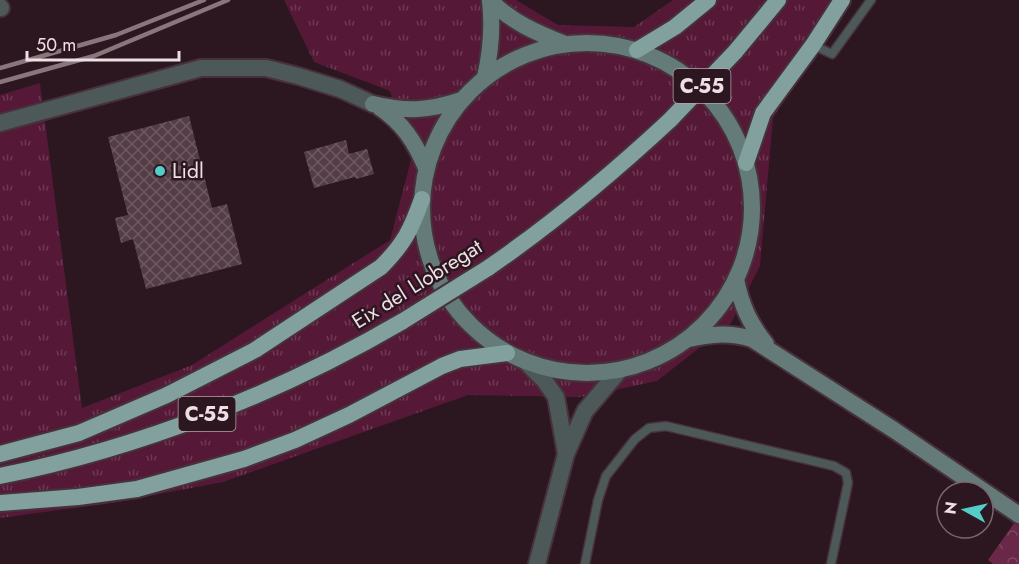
<svg xmlns="http://www.w3.org/2000/svg" width="1019" height="564" viewBox="0 0 1019 564" font-family="Jost,sans-serif">
  <style>
    .grass { fill: url(#grass-tufts) }
    .forest { fill: url(#forest-crowns) }
    .building { fill: url(#building-cross-hatch) }
    .lines { fill: none; stroke-linecap: round; stroke-linejoin: round }
    .service-casing { stroke: #47323b; stroke-width: 11 }
    .minor-casing { stroke: #47323b; stroke-width: 20 }
    .secondary-casing { stroke: #47323b; stroke-width: 20 }
    .trunk-casing { stroke: #47323b; stroke-width: 20 }
    .service { stroke: #4c5958; stroke-width: 8 }
    .minor { stroke: #4c5958; stroke-width: 16 }
    .secondary { stroke: #657b79; stroke-width: 16 }
    .trunk { stroke: #81a09e; stroke-width: 16 }
    .rail { stroke: #89767d; stroke-width: 4.5 }
    .trunk-bridge-casing { stroke: #47323b; stroke-width: 20; stroke-linecap: butt }
    .trunk-bridge { stroke: #81a09e; stroke-width: 16 }
    .poi-dot { fill: #54cdc8; stroke: #2c1620; stroke-width: 2 }
    .labels { text-anchor: middle; stroke-width: 5; stroke-linejoin: round; paint-order: stroke }
    .shield { fill: #2c1620; stroke: #b4a3a9; stroke-width: 1.5 }
    .shield-label { font-size: 20px; font-weight: bold; fill: #eedfe4 }
    .poi-label { font-size: 21px; fill: #eedfe4; stroke: #2c1620; text-anchor: start }
    .street-label { font-size: 21px; fill: #eedfe4; stroke: #2c1620 }
  </style>
  <defs>
    <pattern id="grass-tufts" width="24" height="20" patternUnits="userSpaceOnUse" patternTransform="scale(1.5)"><rect width="24" height="20" fill="#551837"/><path d="M3 7l-1-3M5 7V3M7 7l1-3M15 17l-1-3M17 17v-4M19 17l1-3" fill="none" stroke="#6e3954"/></pattern>
    <pattern id="forest-crowns" width="20" height="18" patternUnits="userSpaceOnUse" patternTransform="scale(1.5)"><rect width="20" height="18" fill="#6a2848"/><path d="M2 6a3 3 0 1 1 6 0M12 15a3 3 0 1 1 6 0" fill="none" stroke="#804762"/></pattern>
    <pattern id="building-cross-hatch" width="8" height="8" patternUnits="userSpaceOnUse" patternTransform="scale(1.5)"><rect width="8" height="8" fill="#553d47"/><path d="M0 0l8 8M0 8l8-8" fill="none" stroke="#6e5961"/></pattern>
  </defs>
  <rect width="100%" height="100%" fill="#2c1620"/>
  <path class="grass" d="M284,0H516L558,25L634,27L673,0H851L773,118L760,266L731,323L657,381L581,397L468,395L223,482L112,503L0,518V95L40,83L82,408L192,365L390,240L411,160L390,91L314,62Z"/>
  <path class="forest" d="M1019,520V564H993L988,560L1015,522Z"/>
  <path class="building" d="M189,116L212,208L227,204L242,264L146,289L133,239L121,243L115,218L128,215L108,137Z
    M346,140L349,154L367,149L374,174L356,179L355,177L314,188L304,152Z"/>
  <g class="lines">
    <g class="service-casing">
      <path id="service" d="M813,45L832,54L871,0
        M585,564L598,500L606,476L635,439L649,428L666,426L834,466L846,473L848,483L831,564"/>
    </g>
    <g class="minor-casing">
      <path id="minor" d="M0,7L1,8
        M0,123L201,68H266L298,76L340,89L373,104
        M527,363L544,380L556,397L566,454
        M537,564L566,454L585,411L619,371"/>
    </g>
    <g class="secondary-casing">
      <path id="secondary" d="M490,0C511,22 537,33 565,44
        M422 208a165 165 0 1 1 330 0a165 165 0 1 1-330 0Z
        M485,77C491,51 493,28 490,1
        M373,104C407,112 428,111 461,100
        M379,107C403,123 415,142 426,168
        M736,279C741,305 750,324 766,344
        M689,339C712,334 729,332 752,339L894,430L1019,515"/>
    </g>
    <g class="trunk-casing">
      <path id="trunk" d="M637,50L675,27L708,0
        M735,52L778,0
        M746,163L763,113L813,45L842,0
        M488,268C552,224 612,174 670,120
        M0,454L79,433L167,395L255,350L381,267C404,244 411,230 422,199
        M0,476C140,448 280,393 403,321
        M0,503L78,497L137,489L244,459L295,440L349,415L442,366L460,359L507,353"/>
    </g>
    <use href="#service" class="service"/>
    <use href="#minor" class="minor"/>
    <use href="#secondary" class="secondary"/>
    <use href="#trunk" class="trunk"/>
    <path class="rail" d="M0,68L116,35L204,0
      M0,82L94,56L228,0"/>
    <g class="trunk-bridge-casing">
      <path id="trunk-bridge" d="M670,120L735,52
        M403,321L488,268"/>
    </g>
    <use href="#trunk-bridge" class="trunk-bridge"/>
  </g>
  <circle class="poi-dot" cx="160" cy="171" r="6"/>
  <g class="labels">
    <g class="shield">
      <rect x="673.5" y="69" width="57" height="34" rx="4.5"/>
      <rect x="178.5" y="397" width="57" height="34" rx="4.5"/>
    </g>
    <g class="shield-label">
      <text x="702" y="93">C-55</text>
      <text x="207" y="421">C-55</text>
    </g>
    <g class="poi-label">
      <text x="172" y="178">Lidl</text>
    </g>
    <g class="street-label">
      <text transform="translate(417 284) rotate(-32)" y="7">Eix del Llobregat</text>
    </g>
  </g>
  <g transform="translate(965 510) rotate(278)"><circle r="28" fill="#2c1620" stroke="#7a666e" stroke-width="1.5"/>
  <path d="M0-4.5L10 22L0 15L-10 22Z" fill="#54cdc8"/>
  <text y="-9" font-size="16" font-weight="bold" text-anchor="middle" fill="#eedfe4">N</text>
  </g>
  <path d="M27 51v9h152v-9" fill="none" stroke="#eedfe4" stroke-width="3"/>
  <text x="36" y="51" font-size="18" fill="#eedfe4" stroke="#2c1620" stroke-width="4.5" paint-order="stroke">50 m</text>
</svg>
